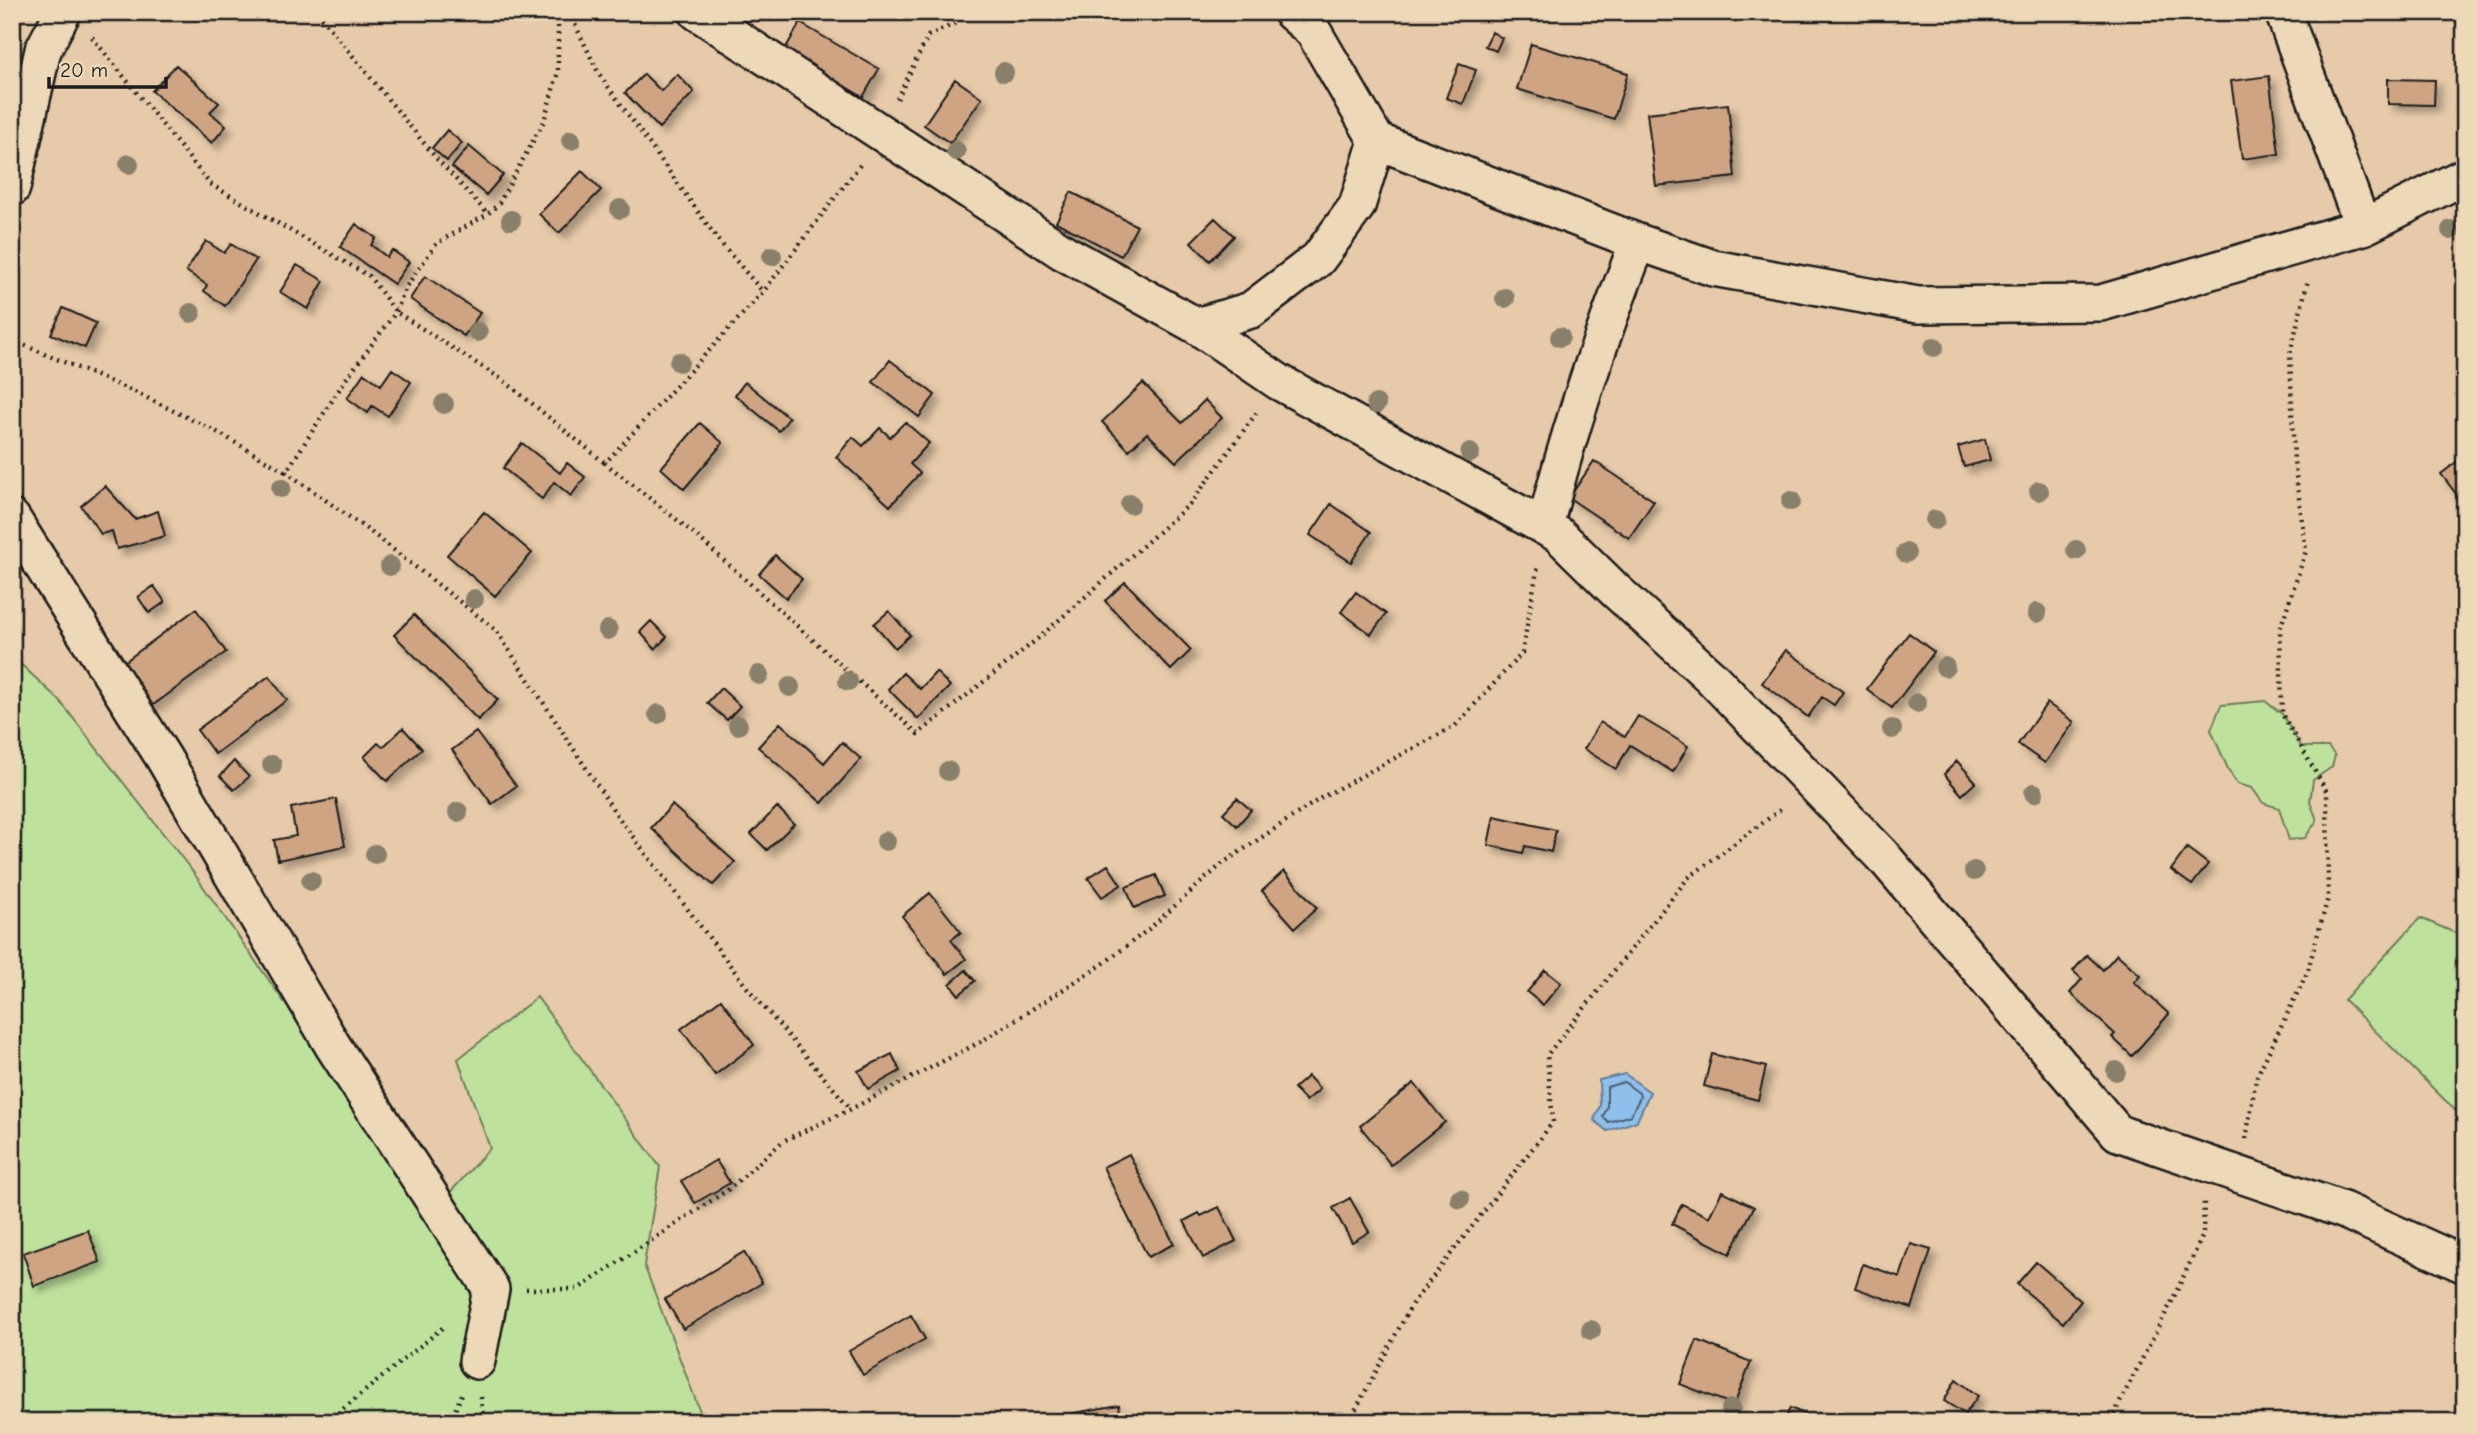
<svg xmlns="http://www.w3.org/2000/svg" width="2477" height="1434" viewBox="0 0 2477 1434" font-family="'Comic Neue',sans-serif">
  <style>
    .green { fill: #bee19c; stroke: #6d7e5c; stroke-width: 2 }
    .water { fill: #8fc0eb; stroke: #617e98; stroke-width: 2 }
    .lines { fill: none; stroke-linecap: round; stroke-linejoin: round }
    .shore { stroke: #4a5e6f; stroke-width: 2 }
    .building { fill: #cea483; stroke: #1c1c1c; stroke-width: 2; filter: url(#shadow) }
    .street-casing { stroke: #1c1c1c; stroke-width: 40 }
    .path { stroke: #1c1c1c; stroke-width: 4.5; stroke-dasharray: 2 5; stroke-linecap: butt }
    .street { stroke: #edd8b7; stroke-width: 35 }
    .tree { fill: #88806a }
  </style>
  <defs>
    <filter id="shadow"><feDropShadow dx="6" dy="6" stdDeviation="3.5" flood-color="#0004"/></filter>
  </defs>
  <rect width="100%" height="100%" fill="#e6caa9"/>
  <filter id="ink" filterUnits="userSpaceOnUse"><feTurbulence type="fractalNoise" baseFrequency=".0143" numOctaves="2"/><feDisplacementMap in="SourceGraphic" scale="14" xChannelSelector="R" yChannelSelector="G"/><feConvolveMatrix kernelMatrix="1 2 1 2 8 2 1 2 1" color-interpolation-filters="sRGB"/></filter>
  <g filter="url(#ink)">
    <path class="green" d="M12,656L59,700L193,872L432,1213L490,1148L458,1059L537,997L660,1167L644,1265L704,1422H12Z
      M2265,701L2282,714L2301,747H2328L2335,756L2332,767L2313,780L2310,802L2317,820L2305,838L2289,840L2279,808L2263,803L2252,788L2237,784L2228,769L2211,730L2221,705Z
      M2420,918L2465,937V1120L2344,1000Z"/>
    <path class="water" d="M1625,1074L1650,1092L1637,1121L1607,1131L1594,1120L1600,1106L1599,1080Z"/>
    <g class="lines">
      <path class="shore" d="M1624,1082L1639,1093L1640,1097L1631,1115L1608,1122L1603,1117L1607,1107V1087Z"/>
    </g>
    <path class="building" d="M800,23L879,69L863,97L784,51Z
      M1492,32L1502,38L1496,51L1485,46Z
      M1531,44L1628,73L1614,119L1517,89Z
      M1459,64L1476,70L1463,104L1446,98Z
      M176,65L219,103L210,112L226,126L212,143L152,91Z
      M644,74L661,91L677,74L694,92L659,128L625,93Z
      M2269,76L2279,154L2242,159L2231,81Z
      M955,79L982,98L950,143L924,125Z
      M2388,79L2435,80L2434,105L2388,104Z
      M1728,104L1735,177L1656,186L1647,113Z
      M447,130L462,143L447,161L432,148Z
      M469,146L503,175L486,195L452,167Z
      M582,171L601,190L559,233L539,214Z
      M1071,192L1137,226L1121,256L1056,222Z
      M1215,218L1234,236L1210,261L1191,242Z
      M356,224L376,238L371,245L387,257L392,250L409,262L394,284L340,247Z
      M206,241L224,253L231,244L256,260L225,306L204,291L207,285L186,271Z
      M297,265L324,281L308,309L280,292Z
      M425,276L480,313L464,336L410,299Z
      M63,308L96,323L85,348L51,334Z
      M890,360L935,395L919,417L873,382Z
      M392,369L411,382L388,416L372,406L368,413L347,398L364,373L381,385Z
      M745,382L789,418L779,431L735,395Z
      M1143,383L1182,423L1205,400L1222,418L1176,462L1147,433L1129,450L1102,422Z
      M905,422L929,443L910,464L920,473L890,506L836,457L853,437L863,446L880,428L890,437Z
      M700,423L723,443L684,489L661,468Z
      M1985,439L1990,460L1964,467L1958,447Z
      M522,443L560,473L567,463L585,477L571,496L554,482L542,499L503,468Z
      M2459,460L2465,467V489L2457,495L2441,474Z
      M1594,461L1654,501L1629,538L1569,498Z
      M105,486L135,519L158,511L165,536L117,549L112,531L101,534L81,506Z
      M1331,504L1371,532L1351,562L1310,535Z
      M484,512L532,553L495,596L447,555Z
      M775,555L802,579L786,598L759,574Z
      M1125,582L1191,650L1171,670L1105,601Z
      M154,586L165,602L149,613L138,597Z
      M1356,592L1386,614L1371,634L1341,612Z
      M196,609L226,652L149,708L119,666Z
      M889,611L910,635L895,648L874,624Z
      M414,615L498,700L478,720L394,635Z
      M651,621L667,637L655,649L640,632Z
      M1909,633L1934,652L1892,708L1867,689Z
      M1786,650L1843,692L1834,705L1822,697L1808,717L1762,683Z
      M936,672L950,686L918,719L888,689L903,673L920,689Z
      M269,676L287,700L215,754L197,730Z
      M721,688L740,706L727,720L707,703Z
      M2047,703L2074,722L2045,763L2018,744Z
      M1638,716L1688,746L1673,772L1630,745L1616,769L1584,749L1600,722L1625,737Z
      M780,723L824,763L842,742L861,759L822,803L758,747Z
      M403,728L422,749L387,781L364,757L378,743L383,747Z
      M476,732L516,786L492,804L452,750Z
      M234,761L249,777L234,790L220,776Z
      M1957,761L1976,782L1962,795L1944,774Z
      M1237,798L1251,810L1237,826L1223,813Z
      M336,799L345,846L278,860L274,840L296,836L291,808Z
      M672,805L735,862L713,885L651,828Z
      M777,807L794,824L767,850L751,834Z
      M1494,816L1556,830L1551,852L1525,846L1523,853L1488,845Z
      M2187,848L2208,864L2192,885L2171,870Z
      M1108,865L1121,885L1102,897L1088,878Z
      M1284,871L1317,908L1295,928L1262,891Z
      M1156,875L1165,896L1134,908L1126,887Z
      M930,893L961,932L951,940L966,959L947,974L902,916Z
      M2117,954L2140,975L2134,982L2169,1014L2132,1056L2112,1037L2115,1034L2070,993L2082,979L2073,971L2087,955L2103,970Z
      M966,970L975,981L959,995L950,984Z
      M1545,970L1561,983L1543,1005L1527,992Z
      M721,999L754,1045L715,1075L681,1029Z
      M892,1054L900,1071L868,1089L858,1071Z
      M1712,1054L1766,1067L1758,1100L1704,1086Z
      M1308,1076L1320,1089L1306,1101L1294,1088Z
      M1414,1083L1445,1122L1391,1165L1360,1126Z
      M1129,1154L1174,1244L1148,1257L1103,1167Z
      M716,1160L730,1183L695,1203L681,1181Z
      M1722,1191L1754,1207L1730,1254L1672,1224L1682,1204L1709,1217Z
      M1350,1198L1369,1232L1352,1242L1333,1208Z
      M1219,1207L1236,1241L1203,1258L1184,1221L1199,1213L1201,1216Z
      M88,1230L100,1262L34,1286L23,1253Z
      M1911,1244L1931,1250L1912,1308L1855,1288L1863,1264L1900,1277Z
      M744,1252L762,1283L683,1329L665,1299Z
      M2036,1262L2081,1301L2063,1323L2017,1284Z
      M911,1315L925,1339L863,1375L849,1351Z
      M1697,1340L1751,1362L1734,1405L1680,1384Z
      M1956,1379L1978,1396L1965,1414L1944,1401Z
      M1119,1405L1122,1422H1052V1417Z
      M1790,1408L1823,1422H1784Z
      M1844,1413L1864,1422H1840Z"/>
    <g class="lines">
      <g class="street-casing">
        <path id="street" d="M697,12L1063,252L1197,326L1279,382L1559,535L1616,591L1710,676L1882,855L2118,1133L2343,1210L2465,1265
          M1291,12L1313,31L1377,141L1638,242L1713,268L1918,305L2101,303L2363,227L2465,176
          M2283,12L2363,227
          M12,188L43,50L63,12
          M1197,326L1251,310L1318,259L1357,206L1377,141
          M12,518L163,757L333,1046L491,1289L477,1361
          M1545,527C1568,430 1602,334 1638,242"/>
      </g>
      <path class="path" d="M317,12L436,158L488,214
        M558,12V72L544,121L499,203L488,214L437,243L406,287L396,312L346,379L286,472L372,533L496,630L618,817L745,985L851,1109
        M569,12L599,74L719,241L763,292
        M92,37L210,184L369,276L396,312L503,380L605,463
        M897,99L928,36L956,23L962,12
        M860,165L763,292L605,463L691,531L918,734L1040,637L1191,503L1258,411
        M12,340L137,393L217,432L286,472
        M2246,1139L2256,1078L2307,973L2328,898L2327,792L2282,714L2280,629L2306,551L2294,461L2290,354L2308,280
        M526,1289H578L729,1189L783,1141L851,1109L982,1041L1103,964L1150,928L1223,863L1324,796L1455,726L1522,653L1538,565
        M481,1397L483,1422
        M327,1422L446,1325
        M450,1422L462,1394
        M1349,1422L1412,1304L1553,1122L1547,1055L1688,878L1784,807
        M2113,1422L2118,1406L2172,1301L2203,1235L2204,1202"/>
      <use href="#street" class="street"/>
    </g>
    <g class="tree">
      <circle cx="1004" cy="72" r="10"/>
      <circle cx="571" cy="140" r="10"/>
      <circle cx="956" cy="151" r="10"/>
      <circle cx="129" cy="164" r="10"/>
      <circle cx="620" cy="209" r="10"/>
      <circle cx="511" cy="220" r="10"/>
      <circle cx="2451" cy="230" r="10"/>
      <circle cx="772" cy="256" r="10"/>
      <circle cx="1505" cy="298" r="10"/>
      <circle cx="191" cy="313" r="10"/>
      <circle cx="478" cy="332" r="10"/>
      <circle cx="1560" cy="337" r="10"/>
      <circle cx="1934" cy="347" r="10"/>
      <circle cx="679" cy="362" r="10"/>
      <circle cx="444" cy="404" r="10"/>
      <circle cx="1376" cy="404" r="10"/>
      <circle cx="1470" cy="453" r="10"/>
      <circle cx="281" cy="488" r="10"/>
      <circle cx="2039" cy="491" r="10"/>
      <circle cx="1791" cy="501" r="10"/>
      <circle cx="1130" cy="504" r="10"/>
      <circle cx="1935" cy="520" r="10"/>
      <circle cx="2076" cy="550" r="10"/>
      <circle cx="1906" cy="553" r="10"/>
      <circle cx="390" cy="566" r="10"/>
      <circle cx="474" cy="599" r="10"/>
      <circle cx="2037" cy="613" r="10"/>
      <circle cx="608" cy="630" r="10"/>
      <circle cx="1945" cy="667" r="10"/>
      <circle cx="759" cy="675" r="10"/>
      <circle cx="848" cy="681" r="10"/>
      <circle cx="790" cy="687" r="10"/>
      <circle cx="1917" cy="703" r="10"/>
      <circle cx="658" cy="714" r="10"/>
      <circle cx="738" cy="725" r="10"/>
      <circle cx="1892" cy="729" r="10"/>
      <circle cx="272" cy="765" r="10"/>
      <circle cx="948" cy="771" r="10"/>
      <circle cx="2034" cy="793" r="10"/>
      <circle cx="458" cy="812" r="10"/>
      <circle cx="886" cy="841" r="10"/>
      <circle cx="375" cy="854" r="10"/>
      <circle cx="1974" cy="871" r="10"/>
      <circle cx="311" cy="881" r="10"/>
      <circle cx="2116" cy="1071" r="10"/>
      <circle cx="1460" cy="1199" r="10"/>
      <circle cx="1591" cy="1330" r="10"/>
      <circle cx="1731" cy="1409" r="10"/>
    </g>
  </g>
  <rect width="2477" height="1434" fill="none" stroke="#edd8b7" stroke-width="42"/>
  <rect x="21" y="21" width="2435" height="1392" fill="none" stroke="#1c1c1c" stroke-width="2.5" filter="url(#ink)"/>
  <path d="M49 77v10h117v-10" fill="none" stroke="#1c1c1c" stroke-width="3.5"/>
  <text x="60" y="77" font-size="21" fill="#1c1c1c" stroke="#edd8b7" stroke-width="5" paint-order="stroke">20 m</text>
</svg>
